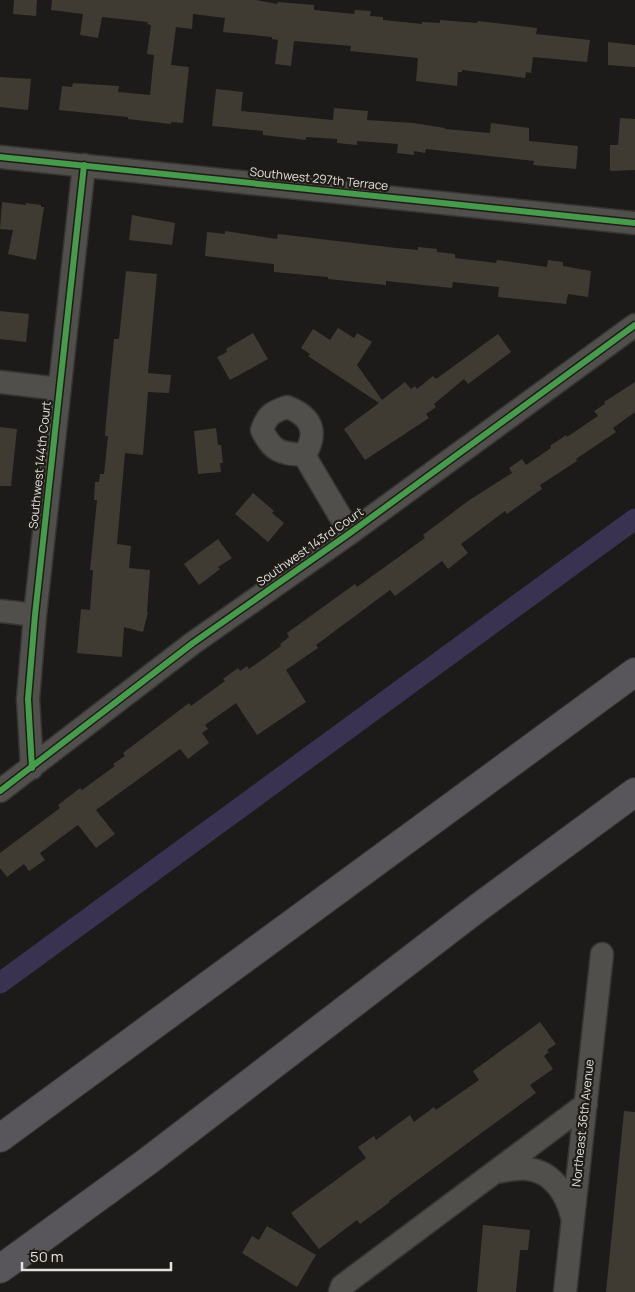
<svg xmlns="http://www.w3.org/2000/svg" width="635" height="1292" viewBox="0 0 635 1292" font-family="Manrope,sans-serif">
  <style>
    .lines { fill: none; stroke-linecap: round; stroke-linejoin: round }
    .canal { stroke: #393351; stroke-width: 21 }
    .building { fill: #3f3b33 }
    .minor-casing { stroke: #373533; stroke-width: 25 }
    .highway-casing { stroke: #373533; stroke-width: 30 }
    .minor { stroke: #504f4c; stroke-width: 22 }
    .highway { stroke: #58565a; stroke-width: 28 }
    .cycleway-casing { stroke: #1f1c17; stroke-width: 9 }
    .cycleway { stroke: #469c4c; stroke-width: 6 }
    .labels { text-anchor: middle; stroke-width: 4.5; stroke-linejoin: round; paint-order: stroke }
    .street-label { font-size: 12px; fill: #e4e2de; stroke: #1f1c17 }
  </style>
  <rect width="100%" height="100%" fill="#1d1b19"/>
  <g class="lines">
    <path class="canal" d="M0,983L635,519"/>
  </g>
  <path class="building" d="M14,0H37L36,16L13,14Z
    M52,0H256L277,4L278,2L314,5V10L354,14L355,10L371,11L370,16L383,17V20L422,24V22L440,23V20L477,23L478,21L537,28L536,34L590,40L587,62L533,57L531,73L526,72L525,78L462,70V72H458L457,86L416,81L418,58L350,51L351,46L294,41L291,66L275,64L278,40L272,39V37L223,32L225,18L193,14L192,29L176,27L171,65L189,67L183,123L171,122V124L128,119V117L59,110L62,86L72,87L73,83L119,86L118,92L150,95L154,55L147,54L151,25L147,24L148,22L102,17L98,38L80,35L83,14L51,10Z
    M608,42L635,45V67L608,65Z
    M0,77L31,79L28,110L0,107Z
    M216,89L243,92L241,111L333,120L334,108L368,111L367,120L413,123L445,128V129L490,133L491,123L529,128V141L578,146L576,169L533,165L534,161L426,149L425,153L414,151V155L397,153L398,144L357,141V145L337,143V139L306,137V140L263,135V131L212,126Z
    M620,118L635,119V170L610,171V145H618Z
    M2,202L26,205V203L41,205V207H44L36,260L8,254L13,230L0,229Z
    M132,215L175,223L172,245L129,240Z
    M225,231L277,239L278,234L396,248L418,250V247L437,249V252L455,254V258L496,263L497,260L547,267L548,260L563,262V266L591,271L588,297L568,294L566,304L498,297L499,287L453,282L452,288L386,281V285L328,279V277L274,272V264L205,256L207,232L225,234Z
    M126,271L157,274L148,373L171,375L169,393L148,392L143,455L125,453L117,544L131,546L129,568L150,570L147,612H148L143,632L124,627L122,657L77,653L81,609L90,610L93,570H90L97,500H94L95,482H99L100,474H104L108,436H105L106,422L114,339H119Z
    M0,311L29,314L26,342L0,339Z
    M338,328L354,338L357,333L372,342L357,365L382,400L405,382L411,389L415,386L417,389L433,376L436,379L498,334L511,352L468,384L464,379L434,404L436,407L426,414L429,418L365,460L344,429L379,403L308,356L310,354L301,348L313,329L330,340Z
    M253,333L268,359L230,380L217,357L227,352L226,349Z
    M635,382V412L613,428L616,432L576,459L577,461L540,485L542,489L507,514L505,511L461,544L468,553L448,569L442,561L395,596L390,590L316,645L318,648L286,670L306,702L257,735L236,703L205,725L208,729L202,733L209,743L188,759L180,749L96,810L115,834L96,848L78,825L40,853L45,860L29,871L24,864L7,877L0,868V853L60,808L58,805L80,788L82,790L115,766L113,764L125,756L123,753L189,703L191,706L225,681L223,679L238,668L240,671L247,666L249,669L281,646L280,644L289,637L287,633L355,584L357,587L425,538L423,535L468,501L512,473L509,468L522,459L526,465L551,448L550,446L566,435L567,437L598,416L594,411L605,404L604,402Z
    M0,427L17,429L11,486H0Z
    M216,428L218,445H221L223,463H220L221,472L198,474L194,431Z
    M253,493L274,511L272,513L284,523L268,542L235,514Z
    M218,539L232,558L218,567L220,569L199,585L184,564Z
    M540,1022L556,1044L547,1050L549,1052L544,1056L553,1069L530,1085L536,1093L389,1201L390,1202L360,1224L357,1220L319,1249L291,1213L366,1158L358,1147L374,1136L376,1140L410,1115L414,1122L434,1107L436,1110L479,1080L473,1071Z
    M624,1111L635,1112V1292H606Z
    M483,1225L530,1230L528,1250H520L516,1292H477Z
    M267,1226L316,1255L297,1287L242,1253L252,1236L259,1240Z"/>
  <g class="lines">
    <g class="minor-casing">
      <path id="minor" d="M0,157L635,223
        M0,382L59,389
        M304,455C281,453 273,453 262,430C267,415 272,412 287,407C301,412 315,422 311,440C310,445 307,451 304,455L350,533
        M0,611L35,615
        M32,768L28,699L35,615L84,165
        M0,791L193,643L350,533L635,325
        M495,1172C505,1171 517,1168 527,1169C552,1171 567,1194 572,1217
        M340,1292L342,1286L586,1104
        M565,1292L602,954"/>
    </g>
    <g class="highway-casing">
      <path id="highway" d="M0,1138L635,672
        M0,1269L148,1161L475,910L635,792"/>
    </g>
    <use href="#minor" class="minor"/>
    <use href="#highway" class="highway"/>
    <g class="cycleway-casing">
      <path id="cycleway" d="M0,157L635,223
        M32,768L28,699L35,615L84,165
        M0,791L193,643L350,533L635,325"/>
    </g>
    <use href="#cycleway" class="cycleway"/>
  </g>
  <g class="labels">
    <g class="street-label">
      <text transform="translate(319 179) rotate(6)" y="4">Southwest 297th Terrace</text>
      <text transform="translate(40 465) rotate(-84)" y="4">Southwest 144th Court</text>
      <text transform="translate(310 547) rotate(-35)" y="4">Southwest 143rd Court</text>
      <text transform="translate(583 1123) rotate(-84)" y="4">Northeast 36th Avenue</text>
    </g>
  </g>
  <path d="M22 1262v8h149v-8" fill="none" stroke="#e4e2de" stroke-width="2.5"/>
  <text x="30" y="1262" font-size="15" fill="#e4e2de" stroke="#1f1c17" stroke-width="4" paint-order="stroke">50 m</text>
</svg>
